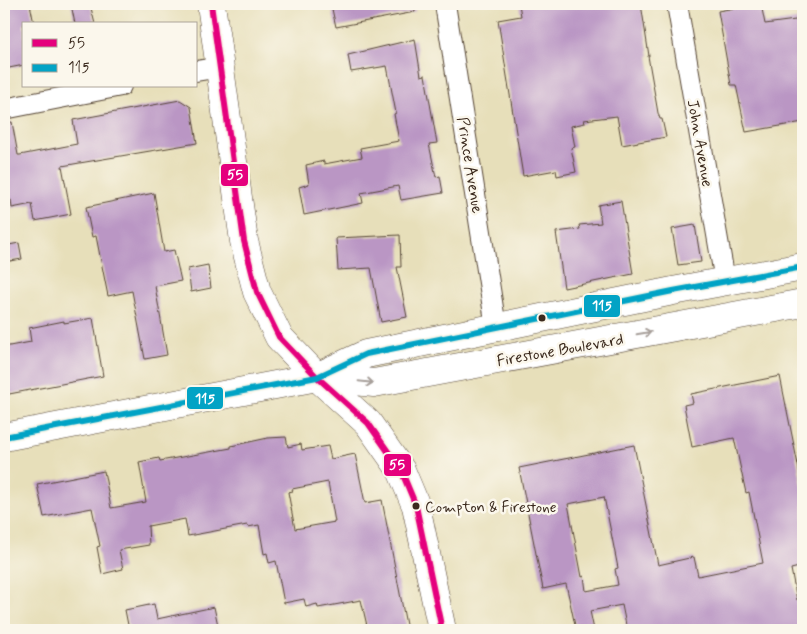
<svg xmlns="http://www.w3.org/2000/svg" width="807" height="634" viewBox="0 0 807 634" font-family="Mynerve,sans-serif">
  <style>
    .building { fill: #ba96c4; fill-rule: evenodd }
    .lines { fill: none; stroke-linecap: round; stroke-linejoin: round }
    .street-casing { stroke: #554535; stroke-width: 22 }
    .secondary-casing { stroke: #554535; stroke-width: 29 }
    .primary-casing { stroke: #554535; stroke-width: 29 }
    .street { stroke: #fff; stroke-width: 20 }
    .secondary { stroke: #fff; stroke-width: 28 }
    .primary { stroke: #fff; stroke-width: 28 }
    .bus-1-casing { stroke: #fbf7ec; stroke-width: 10 }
    .bus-2-casing { stroke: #fbf7ec; stroke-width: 10 }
    .bus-1 { stroke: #e5007d; stroke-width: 6 }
    .bus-2 { stroke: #03a3c5; stroke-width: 6 }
    .oneway { stroke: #a79f9a }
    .bus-dot { fill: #3b2a1e; stroke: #fbf7ec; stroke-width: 2 }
    .labels { text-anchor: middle; stroke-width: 5; stroke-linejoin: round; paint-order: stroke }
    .bus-label { font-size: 15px; fill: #3b2a1e; stroke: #fbf7ec; text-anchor: start }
    .street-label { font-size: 16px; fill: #3b2a1e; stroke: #fbf7ec }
    .line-badge { stroke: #fbf7ec; stroke-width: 2 }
    .badge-label { font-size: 14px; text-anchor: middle; font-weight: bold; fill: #fff }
  </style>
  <rect width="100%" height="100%" fill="#fbf7ec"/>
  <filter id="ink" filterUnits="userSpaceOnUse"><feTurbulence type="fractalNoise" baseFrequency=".02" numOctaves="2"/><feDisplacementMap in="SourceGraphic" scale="10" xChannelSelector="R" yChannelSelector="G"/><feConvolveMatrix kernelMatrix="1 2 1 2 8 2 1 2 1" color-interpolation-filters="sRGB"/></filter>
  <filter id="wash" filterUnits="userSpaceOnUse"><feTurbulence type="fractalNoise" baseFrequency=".0096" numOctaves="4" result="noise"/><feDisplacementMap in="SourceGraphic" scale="20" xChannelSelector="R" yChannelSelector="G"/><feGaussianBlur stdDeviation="1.12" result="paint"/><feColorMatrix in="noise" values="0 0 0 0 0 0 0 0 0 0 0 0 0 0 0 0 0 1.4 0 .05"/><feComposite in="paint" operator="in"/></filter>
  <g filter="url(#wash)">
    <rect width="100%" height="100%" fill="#e7dfba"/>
    <g id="blocks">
      <path class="building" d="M4,4H30L34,24H24V65L4,69Z
        M71,4H90L95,24H75Z
        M362,4H414L415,12L336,27L332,9Z
        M519,4H641L649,56H648L658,113L660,119H662L666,137L622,145L617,116L584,120L585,123L571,126L575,147L571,148L576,172L557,176L556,170L523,176L498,20L521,16Z
        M746,4H761L765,24L803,19V122L746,132L736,85H731L718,11L746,6Z
        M415,39L421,76L425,75L437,143L429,144L436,177L440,176L443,193L401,200L398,186L361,193L363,203L304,215L299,187L309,184L306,165L324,161V164L362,157L360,148L399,141L394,114L396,113L387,66L351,72L348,55Z
        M180,100L191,107L197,143L62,166L71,214L35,221L32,204L12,208L11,200H8L7,194L4,195V123L12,122L18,155H20L77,144L73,120Z
        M154,193L164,252L174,250L181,281L155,286L167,355L145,359L132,291L108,296L96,236L92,237L86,207Z
        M621,201L633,274L564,288L556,232L580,229L579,225L601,223L598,205Z
        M695,225L701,262L678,265L672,229Z
        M400,235L401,267H397L407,317L381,322L371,268L338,270L336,238Z
        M19,243L22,259L4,262V246Z
        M208,265L211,288L191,292L188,269Z
        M93,318L103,376L4,395V347L31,342L29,328L64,321V323Z
        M780,376L803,490V566L791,569L797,600L803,598V630H627L622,605L590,611L594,630H576L566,584L543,589L519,468L634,445L658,565L694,557L698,576L763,563L749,492L746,493L734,438L692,447L684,405L693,403L691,394ZM604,497L618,568L615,569L618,585L586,591L584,576L582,577L568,504Z
        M286,437L288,447L301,444L302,450L328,446L331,459L355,454L365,503L382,500L407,630H368L361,600L318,608L317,604L306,607L304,599L284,603L276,561L269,563L267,553L264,554L259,525L248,527L247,525L188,536L185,519L148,526L149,545L119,550L123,569L102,574L97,547L100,546L92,508L44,517L37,484L104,471L111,508L146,502L139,462L159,458L160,461L231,448V446L268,438ZM328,482L335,522L295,529L288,492L293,491L292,489Z
        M154,604L157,619L214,607L219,630H129L125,610Z"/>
    </g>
  </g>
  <g filter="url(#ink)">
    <use href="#blocks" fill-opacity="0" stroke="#554535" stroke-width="1"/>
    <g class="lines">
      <g class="street-casing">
        <path id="street" d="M445,4L496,327
          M677,4L725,281
          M196,71L221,67
          M4,109L121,86"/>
      </g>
      <g class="secondary-casing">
        <path id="secondary" d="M211,4L244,241L257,292L279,337L317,377L368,423L401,470L416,506L442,630"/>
      </g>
      <g class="primary-casing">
        <path id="primary" d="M317,377L374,383L803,303
          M4,437L317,377L366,354L673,291L803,267"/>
      </g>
      <use href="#street" class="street"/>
      <use href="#secondary" class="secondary"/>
      <use href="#primary" class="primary"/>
      <g class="bus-1-casing">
        <path id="bus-1" d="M211,4L244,241L257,292L279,337L317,377L368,423L401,470L416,506L442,630"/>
      </g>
      <g class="bus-2-casing">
        <path id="bus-2" d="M4,437L317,377L366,354L673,291L803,267"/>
      </g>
      <use href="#bus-1" class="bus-1"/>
      <use href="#bus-2" class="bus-2"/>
    </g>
    <defs><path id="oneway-shaft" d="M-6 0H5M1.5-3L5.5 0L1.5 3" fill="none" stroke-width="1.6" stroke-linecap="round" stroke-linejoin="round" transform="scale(1.25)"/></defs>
    <g class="oneway">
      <use href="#oneway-shaft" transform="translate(644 333) rotate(-10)"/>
      <use href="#oneway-shaft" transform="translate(366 382) rotate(6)"/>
    </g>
  </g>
  <g class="bus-dot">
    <circle cx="542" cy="318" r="4.5"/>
    <circle cx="416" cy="506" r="4.5"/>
  </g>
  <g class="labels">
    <g class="bus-label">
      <text x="425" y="512">Compton &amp; Firestone</text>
    </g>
    <g class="street-label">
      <text transform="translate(701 143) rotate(80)" y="6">John Avenue</text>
      <text transform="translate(471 165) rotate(81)" y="6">Prince Avenue</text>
      <text transform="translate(560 349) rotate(-10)" y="6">Firestone Boulevard</text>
    </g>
  </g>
  <g class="line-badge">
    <rect x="220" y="163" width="29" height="24" rx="5" fill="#e5007d"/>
    <rect x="583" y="294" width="38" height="24" rx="5" fill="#03a3c5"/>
    <rect x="186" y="386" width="38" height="24" rx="5" fill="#03a3c5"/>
    <rect x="383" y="453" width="29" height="24" rx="5" fill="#e5007d"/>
  </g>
  <g class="badge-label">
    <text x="235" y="179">55</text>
    <text x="602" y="310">115</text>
    <text x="205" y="403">115</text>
    <text x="397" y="469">55</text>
  </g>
  <rect width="807" height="634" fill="none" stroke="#fbf7ec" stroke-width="20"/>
  <rect x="22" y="22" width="175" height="65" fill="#fbf7ec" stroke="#aea59a"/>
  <rect x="32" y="39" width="25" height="8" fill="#e5007d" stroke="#aea59a"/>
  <text x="68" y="48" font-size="15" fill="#3b2a1e">55</text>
  <rect x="32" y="64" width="25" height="8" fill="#03a3c5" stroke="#aea59a"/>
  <text x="68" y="72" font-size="15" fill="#3b2a1e">115</text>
</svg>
